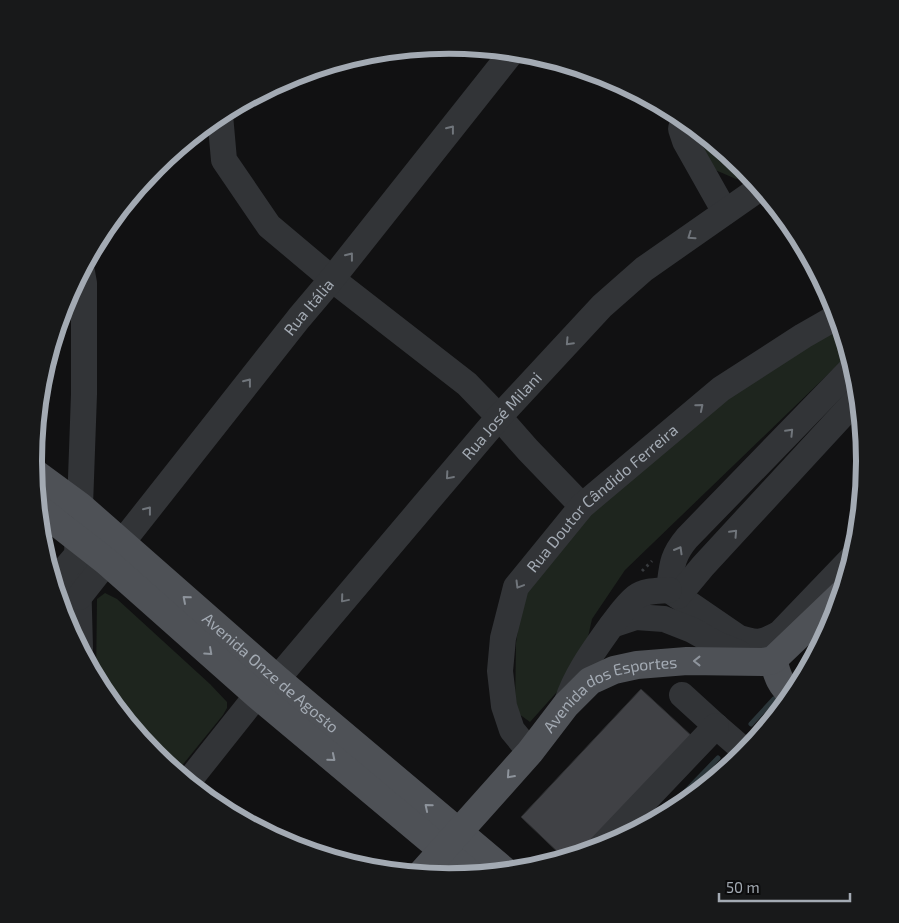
<svg xmlns="http://www.w3.org/2000/svg" width="899" height="923" viewBox="0 0 899 923" font-family="'Exo 2',sans-serif">
  <style>
    .green { fill: #1e251e }
    .lines { fill: none; stroke-linecap: round; stroke-linejoin: round }
    .stream { stroke: #2b363a; stroke-width: 5 }
    .building { fill: #404145; stroke: #2b2c2e }
    .path { stroke: #383b3e; stroke-width: 3; stroke-dasharray: 2.5 4; stroke-linecap: butt }
    .minor { stroke: #323437; stroke-width: 26 }
    .major { stroke: #4e5156; stroke-width: 28 }
    .oneway { stroke: #70757b }
    .oneway2 { stroke: #8e949c }
    .labels { text-anchor: middle; stroke-width: 4; stroke-linejoin: round; paint-order: stroke }
    .street-label { font-size: 16px; fill: #a3aab3; stroke: #0c0c0d }
    .rim { fill: none; stroke: #a3aab3; stroke-width: 6 }
  </style>
  <rect width="100%" height="100%" fill="#111112"/>
  <path class="green" d="M695,127L744,168L750,175L736,179L713,169L694,132Z
    M840,325L849,354L625,570L592,619L582,664L530,722L515,711L516,643L521,610L532,580L574,525L710,410Z
    M105,593L117,599L210,684L227,702V708L223,715L176,773L155,755L104,692L96,679L97,599Z"/>
  <g class="lines">
    <path class="stream" d="M812,659L813,658
      M751,724L774,699
      M660,818L718,758"/>
  </g>
  <path class="building" d="M712,142L729,156L720,155L713,149Z
    M641,689L694,738L586,852L565,859L521,817Z"/>
  <g class="lines">
    <path class="path" d="M642,571L652,561"/>
    <g class="minor">
      <path d="M220,115L224,160L269,226L332,279L467,384L499,417L528,450L582,506"/>
      <path d="M684,118L681,129L685,141L725,212"/>
      <path d="M80,506L84,394V283L82,272"/>
      <path d="M77,538L80,648"/>
      <path d="M853,557L780,633C763,643 758,644 739,638L669,590C672,567 671,557 687,538L853,367"/>
      <path d="M54,582L77,555"/>
      <path d="M678,596L703,566L859,397"/>
      <path id="s1" d="M79,597L299,318L332,279L512,52"/>
      <path d="M612,625L636,617L664,619L692,630L717,644L739,653"/>
      <path id="s2" d="M277,679L420,510L499,417L602,306L644,269L760,188"/>
      <path d="M682,695L716,726L746,752"/>
      <path d="M567,702C576,674 594,650 611,626C619,616 626,605 636,597C645,590 659,591 669,590"/>
      <path id="s3" d="M530,752L512,730L504,706L500,671L503,638L516,587L582,506L721,389L803,336L838,316"/>
      <path d="M188,782L257,695"/>
      <path d="M599,849L716,726"/>
    </g>
    <g class="major">
      <path id="s4" d="M35,473L80,506L277,679L506,872"/>
      <path d="M38,508L107,562L257,695L472,875"/>
      <path d="M773,660C777,674 780,686 793,695"/>
      <path id="s5" d="M421,874L530,752L566,705L590,681L614,670L637,665L687,661L763,662L773,660L842,594"/>
    </g>
  </g>
  <defs><path id="oneway-chevron" d="M-2-3.5L2.5 0L-2 3.5" fill="none" stroke-width="1.6" stroke-linecap="round" stroke-linejoin="round" transform="scale(1.25)"/></defs>
  <g class="oneway">
    <use href="#oneway-chevron" transform="translate(451 129) rotate(-52)"/>
    <use href="#oneway-chevron" transform="translate(691 236) rotate(145)"/>
    <use href="#oneway-chevron" transform="translate(350 256) rotate(-52)"/>
    <use href="#oneway-chevron" transform="translate(569 342) rotate(133)"/>
    <use href="#oneway-chevron" transform="translate(248 382) rotate(-52)"/>
    <use href="#oneway-chevron" transform="translate(700 407) rotate(-40)"/>
    <use href="#oneway-chevron" transform="translate(790 432) rotate(-46)"/>
    <use href="#oneway-chevron" transform="translate(449 476) rotate(131)"/>
    <use href="#oneway-chevron" transform="translate(148 510) rotate(-52)"/>
    <use href="#oneway-chevron" transform="translate(734 533) rotate(-47)"/>
    <use href="#oneway-chevron" transform="translate(679 550) rotate(-60)"/>
    <use href="#oneway-chevron" transform="translate(519 585) rotate(121)"/>
    <use href="#oneway-chevron" transform="translate(344 599) rotate(130)"/>
  </g>
  <g class="oneway2">
    <use href="#oneway-chevron" transform="translate(186 599) rotate(-139)"/>
    <use href="#oneway-chevron" transform="translate(209 652) rotate(42)"/>
    <use href="#oneway-chevron" transform="translate(697 661) rotate(-180)"/>
    <use href="#oneway-chevron" transform="translate(332 758) rotate(40)"/>
    <use href="#oneway-chevron" transform="translate(510 775) rotate(132)"/>
    <use href="#oneway-chevron" transform="translate(428 807) rotate(-140)"/>
  </g>
  <g class="labels">
    <g class="street-label">
      <text dy="6" stroke="none"><textPath href="#s1" startOffset="370">Rua Itália</textPath></text>
      <text dy="6" stroke="none"><textPath href="#s2" startOffset="346">Rua José Milani</textPath></text>
      <text dy="6" stroke="none"><textPath href="#s3" startOffset="299">Rua Doutor Cândido Ferreira</textPath></text>
      <text dy="6" stroke="none"><textPath href="#s4" startOffset="309">Avenida Onze de Agosto</textPath></text>
      <text dy="6" stroke="none"><textPath href="#s5" startOffset="269">Avenida dos Esportes</textPath></text>
    </g>
  </g>
  <path d="M0 0H899V923H0ZM42 461a407 407 0 1 1 814 0a407 407 0 1 1-814 0Z" fill="#18191a" fill-rule="evenodd"/>
  <path class="rim" d="M42 461a407 407 0 1 1 814 0a407 407 0 1 1-814 0Z"/>
  <path d="M719 893v8h131v-8" fill="none" stroke="#a3aab3" stroke-width="2.5"/>
  <text x="726" y="893" font-size="15" fill="#a3aab3" stroke="#0c0c0d" stroke-width="4" paint-order="stroke">50 m</text>
</svg>
